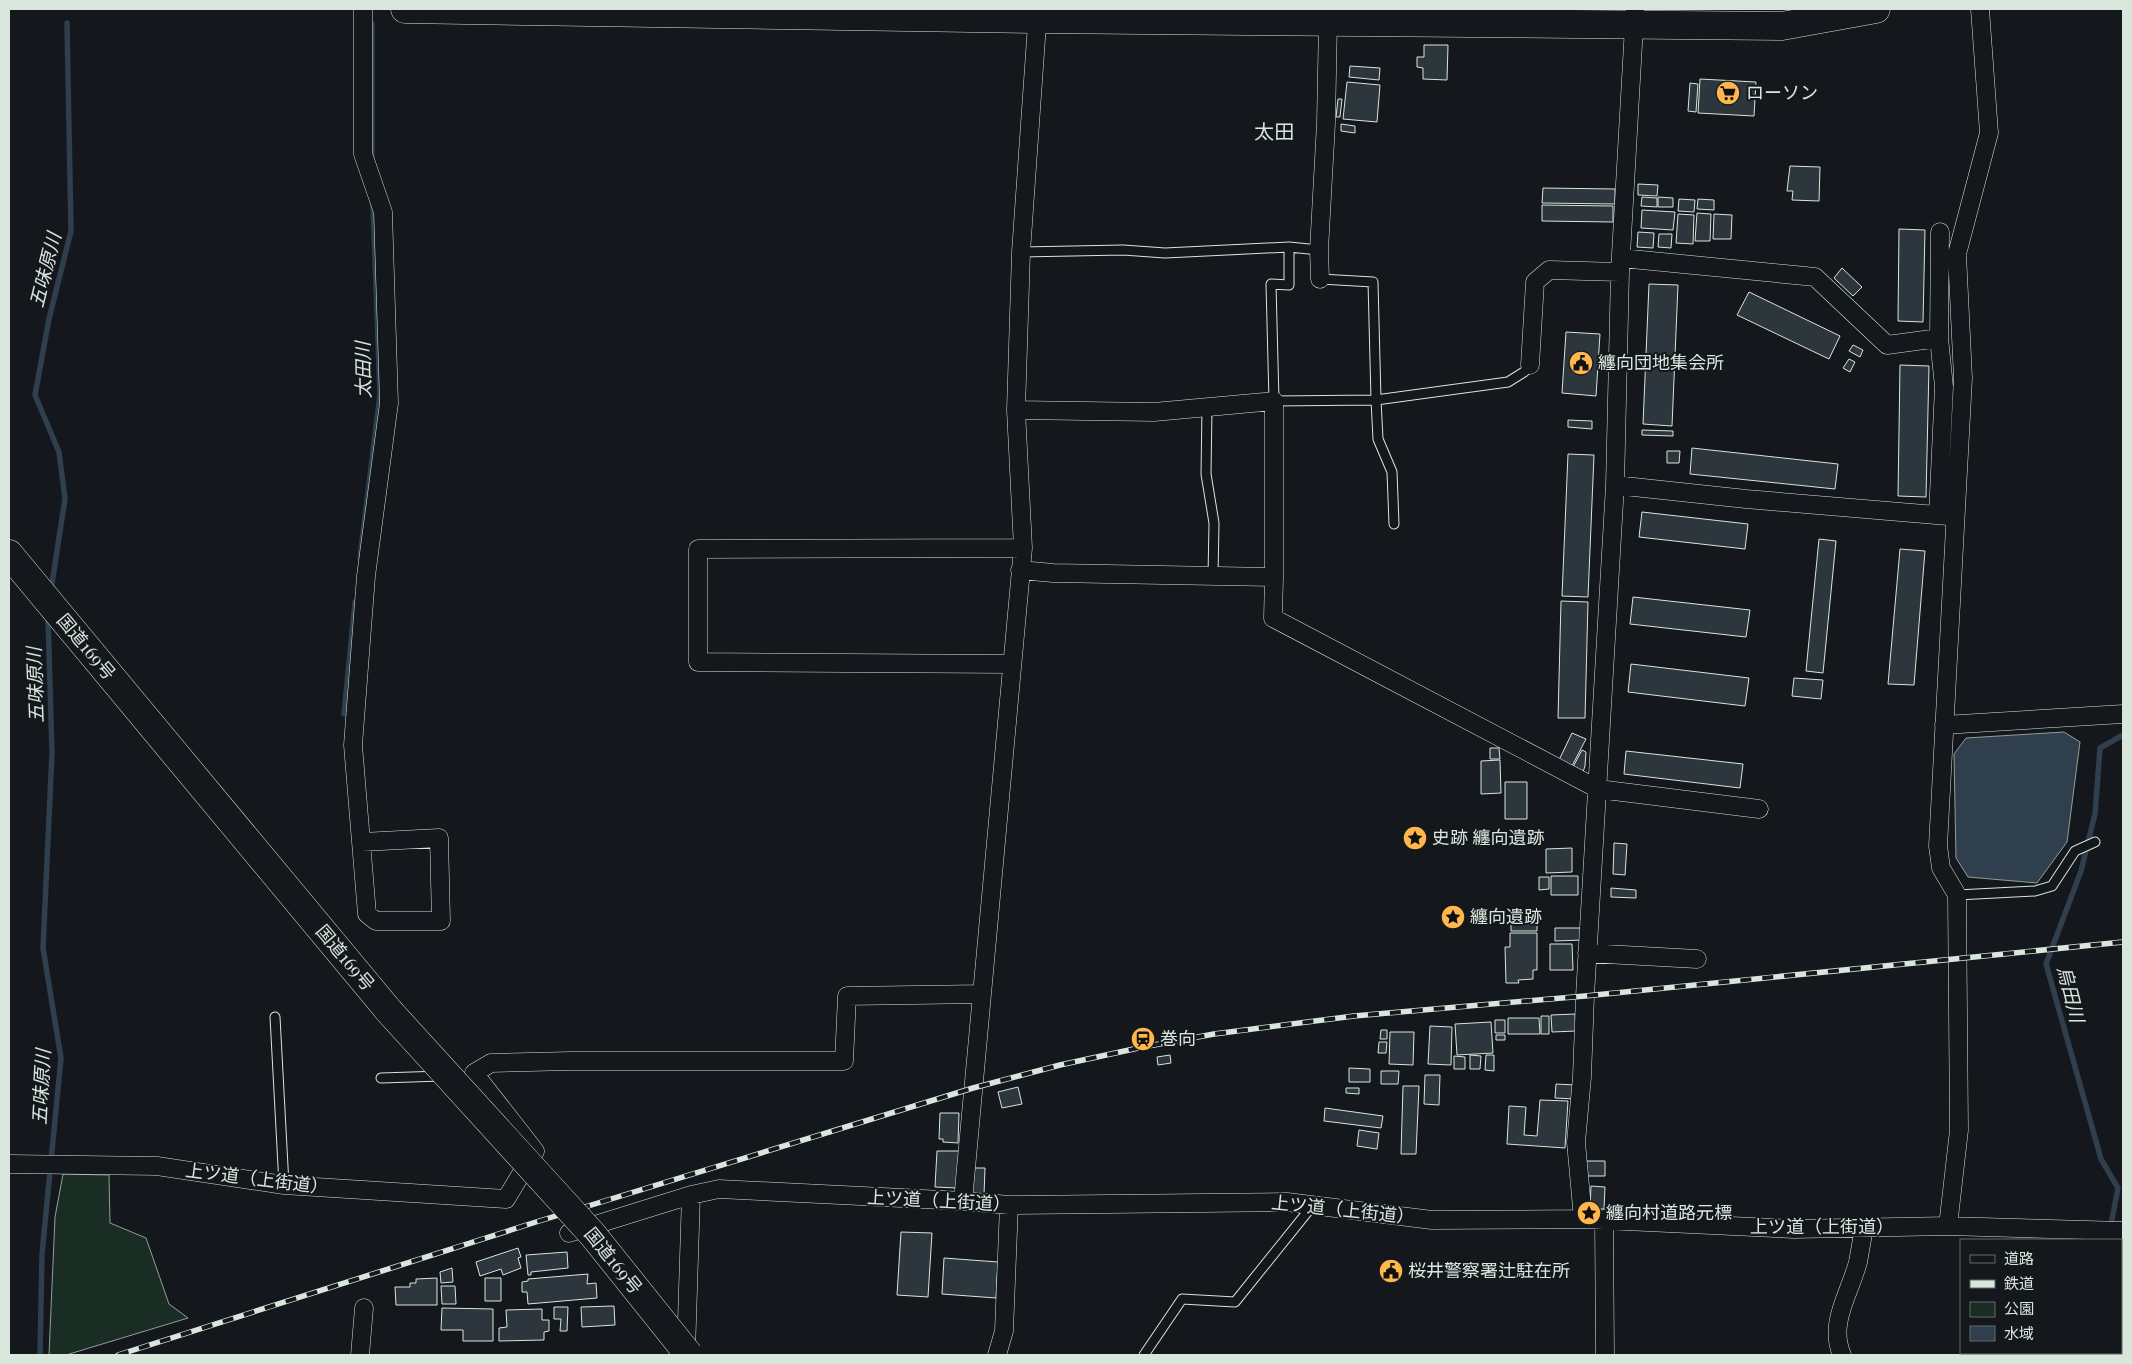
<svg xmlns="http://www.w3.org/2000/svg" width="2132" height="1364" viewBox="0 0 2132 1364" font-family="'Playfair Display','Noto Sans JP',serif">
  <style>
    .green { fill: #1a2d24; stroke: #939e99 }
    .water { fill: #2f3f4d; stroke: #939e99 }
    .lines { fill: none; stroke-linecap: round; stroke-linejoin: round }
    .stream { stroke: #2f3f4d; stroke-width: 5.5 }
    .building { fill: #2c363c; stroke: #d8e6dc }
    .lane-casing { stroke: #d8e6dc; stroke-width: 11 }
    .street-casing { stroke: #d8e6dc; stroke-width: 19 }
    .primary-casing { stroke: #d8e6dc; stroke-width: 29 }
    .highway-casing { stroke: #d8e6dc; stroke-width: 29 }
    .lane { stroke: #14181c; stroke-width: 9 }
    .street { stroke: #14181c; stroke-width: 18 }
    .primary { stroke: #14181c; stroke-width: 28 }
    .highway { stroke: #14181c; stroke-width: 28 }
    .rail-casing { stroke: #d8e6dc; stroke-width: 5.5 }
    .rail { stroke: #14181c; stroke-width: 4; stroke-dasharray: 11; stroke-linecap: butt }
    .highway-bridge-casing { stroke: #d8e6dc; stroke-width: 29; stroke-linecap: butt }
    .highway-bridge { stroke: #14181c; stroke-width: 28 }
    .labels { text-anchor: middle; stroke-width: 4; stroke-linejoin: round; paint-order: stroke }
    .poi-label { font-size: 18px; fill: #d8e6dc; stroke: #14181c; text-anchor: start }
    .street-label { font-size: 18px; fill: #d8e6dc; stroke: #14181c }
    .water-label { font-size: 19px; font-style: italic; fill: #d8e6dc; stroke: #14181c }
    .quarter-label { font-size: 20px; fill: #d8e6dc; stroke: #14181c }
  </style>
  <rect width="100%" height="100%" fill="#14181c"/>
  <path class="green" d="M63,1174L109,1175L110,1223L146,1238L169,1304L188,1318L66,1355H49L55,1217Z"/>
  <path class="water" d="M2064,732L2080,742L2067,842L2037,883L1968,877L1956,858L1954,754L1966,738Z"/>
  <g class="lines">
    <path class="stream" d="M372,24V162
      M360,558L380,394L373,204
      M51,590L65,499L59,452L35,395L49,319L71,231L67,23
      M344,714L355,602
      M2108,1240L2118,1188L2101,1159L2046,964L2081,871L2095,814L2100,748L2123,735
      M40,1355L42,1254L61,1058L43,948L52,753L48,617
      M2063,1355L2064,1353"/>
  </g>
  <path class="building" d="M1424,45H1448L1447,80L1423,79V68L1417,67V57H1424Z
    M1350,66L1380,68L1379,80L1349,77Z
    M1700,79L1756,82L1754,116L1698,113Z
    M1347,82L1380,85L1377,122L1343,119Z
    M1690,83L1698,84L1696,112L1688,111Z
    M1338,99H1342L1340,117H1336Z
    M1341,124L1355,126V133L1341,131Z
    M1790,166L1820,167L1819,201L1792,200L1793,191H1787Z
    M1638,184L1658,185L1657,196L1638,195Z
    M1543,188L1615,189V204L1542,203Z
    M1642,197L1657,198V207L1641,206Z
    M1658,197L1673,198V207H1658Z
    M1679,199L1695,200L1694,212L1678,211Z
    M1698,199L1714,200V210L1697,209Z
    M1542,205L1613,206V222L1542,221Z
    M1642,210L1675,212L1673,230L1641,228Z
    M1697,213L1711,214L1710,241H1695Z
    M1678,214L1694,215L1693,244L1676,243Z
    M1714,214L1732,215L1731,239H1713Z
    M1899,229L1925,230L1923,322L1898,321Z
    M1638,232L1654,233L1653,248L1637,247Z
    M1659,234H1672L1671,248L1658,247Z
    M1842,268L1862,287L1853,296L1834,278Z
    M1649,284L1678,285L1672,426L1643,424Z
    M1749,292L1840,336L1829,359L1737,315Z
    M1566,332L1600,334L1596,396L1562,393Z
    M1853,345L1863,350L1860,357L1849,351Z
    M1849,359L1855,362L1850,372L1843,368Z
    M1900,365L1929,366L1926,497L1898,496Z
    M1568,420L1592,421V429L1568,427Z
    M1642,430L1673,431V436L1642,435Z
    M1692,448L1838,464L1835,489L1690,474Z
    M1667,451H1680L1679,463H1667Z
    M1568,454L1594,455L1588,597L1562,596Z
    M1642,512L1748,524L1745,549L1639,537Z
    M1819,539L1836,541L1823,673L1806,671Z
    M1900,549L1925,551L1914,685L1888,684Z
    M1633,597L1750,610L1746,637L1630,624Z
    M1561,601L1588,602L1585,718H1558Z
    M1631,664L1749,678L1745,706L1628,692Z
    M1794,678L1823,680L1821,699L1792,696Z
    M1572,733L1586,739L1572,766L1559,760Z
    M1490,748H1499L1500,759H1490Z
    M1582,750L1586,752L1585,766L1583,772L1573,767Z
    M1626,751L1743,764L1740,788L1624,774Z
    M1500,760L1501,793L1481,794V761Z
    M1505,782H1527V819H1505Z
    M1614,843L1627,844L1625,875L1613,874Z
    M1572,848V872L1546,873V849Z
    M1551,876H1578V895H1551Z
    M1539,877H1549V889L1539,890Z
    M1611,888L1636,890V898L1611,897Z
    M1511,922H1537V931H1511Z
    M1555,928H1583V940L1555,941Z
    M1510,933H1537V970H1533V979L1518,980L1519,983H1506L1505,947H1510Z
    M1550,944H1572L1573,970H1550Z
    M1575,1014L1576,1031L1552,1032L1551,1015Z
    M1541,1016H1549V1034H1541Z
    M1508,1018H1539L1540,1034H1508Z
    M1495,1020H1505V1033H1495Z
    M1491,1022L1493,1053L1457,1055L1455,1024Z
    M1430,1026L1452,1027L1451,1065L1428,1064Z
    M1381,1030H1387V1039H1380Z
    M1390,1032H1414L1413,1065L1389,1064Z
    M1496,1035H1505V1040H1496Z
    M1379,1042H1387L1386,1053H1378Z
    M1170,1055L1171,1063L1158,1065L1157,1057Z
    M1470,1055L1481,1056L1480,1069H1470Z
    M1486,1055H1494V1071L1485,1070Z
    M1454,1056L1465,1057V1069H1454Z
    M1349,1068L1370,1069V1082H1349Z
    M1381,1071H1399L1398,1084H1381Z
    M1425,1075H1440L1439,1105L1424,1104Z
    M1556,1084L1575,1085L1574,1099L1555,1098Z
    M1403,1086H1419L1416,1154H1401Z
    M1018,1087L1022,1104L1002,1108L998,1092Z
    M1346,1088H1359V1094L1346,1093Z
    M1540,1100L1568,1101L1565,1148L1507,1144L1509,1106L1526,1107L1524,1135L1537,1136Z
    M1325,1108L1383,1116L1381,1128L1324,1121Z
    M940,1113H959L958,1143L943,1142V1139H939Z
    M1359,1130L1379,1133L1377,1149L1357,1146Z
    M937,1151H959L957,1188L935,1187Z
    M1585,1161H1605V1176H1584Z
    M973,1168H985L984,1195L972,1194Z
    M1591,1186L1605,1187L1604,1209H1590Z
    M901,1232L932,1233L928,1297L897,1295Z
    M518,1248L521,1257L518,1258L521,1268L503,1275L501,1269L480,1276L476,1262Z
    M567,1252L568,1268L531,1272V1275H528L526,1255Z
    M944,1258L998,1262L996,1298L942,1294Z
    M452,1268L453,1282L441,1283L440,1272Z
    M588,1274L587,1284L596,1283L597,1298L528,1304L527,1292H522V1282L528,1281V1279Z
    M437,1278V1305H396L395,1287H410V1283H416V1279Z
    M485,1278H501V1301H485Z
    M441,1286H455L456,1304H442Z
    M614,1306L615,1325L582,1327L581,1307Z
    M554,1307H568L567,1331H560L561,1319H554Z
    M442,1308L493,1309V1341H463V1330H441Z
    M542,1309V1320H549V1331L544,1332V1340L499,1341V1328L507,1327L506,1310Z"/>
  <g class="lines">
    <g class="lane-casing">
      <path id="lane" d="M1289,247V285L1271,284L1274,401L1376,400L1508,382L1524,372L1530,365
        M1021,252L1123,250L1165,253L1289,247L1319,250
        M1320,279L1373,282L1376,400L1378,439L1392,472L1394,524
        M1207,408L1206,474L1214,523L1213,576
        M1957,895L2035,891L2052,886L2075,851L2095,842
        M275,1017L284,1185
        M381,1078L442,1076
        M1144,1355L1182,1299L1235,1302L1313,1205"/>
    </g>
    <g class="street-casing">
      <path id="street" d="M1621,258L1815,277L1887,345L1939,338L1944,387L1938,515
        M1320,279L1319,250L1326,123L1328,21
        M1939,338L1940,232
        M1530,365L1535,282L1549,270L1620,272
        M1016,410L1154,412L1274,401V577
        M1615,485L1746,499L1948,516
        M1020,570L1053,573L1274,577L1273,618L1598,789L1759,809
        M1011,664L698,662V549L1023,548
        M1944,725L2123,714
        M362,842L439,838L441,921H376L367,914L353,745L366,576L389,403L383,212L363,154V9
        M1587,953L1697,959
        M9,1164L157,1166L284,1185L506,1199L535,1151L474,1073L491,1063L571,1061H844L847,996L981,994
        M963,1201L1023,548L1016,410L1021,252L1038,10
        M1583,1219L1576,1142L1582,1077L1585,996L1615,485L1620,272L1635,9
        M1604,1219L1605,1355
        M1948,1226L1959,1130L1957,895L1941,868L1938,846L1963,378L1957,254L1989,133L1980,9
        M569,1233L691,1195L719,1189L963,1201L1009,1205L1287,1202L1432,1220L1583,1219L1794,1229L1948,1226L2123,1231
        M686,1352L691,1195
        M360,1355L364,1308
        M997,1355L1004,1331L1009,1205
        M1842,1355C1828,1323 1850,1293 1858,1262C1860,1251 1862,1239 1864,1228
        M2052,1355L2053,1353"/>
    </g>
    <g class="primary-casing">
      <path id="primary" d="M405,9L1038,19L1782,26L1876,9"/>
    </g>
    <g class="highway-casing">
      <path id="highway" d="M9,554L389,1011"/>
    </g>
    <use href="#lane" class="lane"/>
    <use href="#street" class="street"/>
    <use href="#primary" class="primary"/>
    <use href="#highway" class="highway"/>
    <g class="rail-casing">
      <path id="rail" d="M118,1355L536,1222L973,1088L1060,1065L1143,1047L1214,1034L1354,1016L1585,996L2123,942"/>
    </g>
    <use href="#rail" class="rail"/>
    <g class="highway-bridge-casing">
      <path id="highway-bridge" d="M389,1011L593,1235L689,1355"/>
    </g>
    <use href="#highway-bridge" class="highway-bridge"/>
  </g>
  <defs>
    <g id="supermarket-disc" transform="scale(1.25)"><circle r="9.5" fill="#ffb74d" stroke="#14181c"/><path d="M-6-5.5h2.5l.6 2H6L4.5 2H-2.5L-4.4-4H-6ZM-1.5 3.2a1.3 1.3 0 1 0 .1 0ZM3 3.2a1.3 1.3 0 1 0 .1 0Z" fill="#111"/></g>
    <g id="civic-disc" transform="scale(1.25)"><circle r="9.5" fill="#ffb74d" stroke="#14181c"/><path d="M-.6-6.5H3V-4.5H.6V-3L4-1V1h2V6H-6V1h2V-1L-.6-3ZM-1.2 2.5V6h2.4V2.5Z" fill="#111"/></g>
    <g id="sight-disc" transform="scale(1.25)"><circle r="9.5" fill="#ffb74d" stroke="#14181c"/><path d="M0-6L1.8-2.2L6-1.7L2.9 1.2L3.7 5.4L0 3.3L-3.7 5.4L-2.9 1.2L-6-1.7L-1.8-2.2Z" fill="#111"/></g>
    <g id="station-disc" transform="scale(1.25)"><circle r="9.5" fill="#ffb74d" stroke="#14181c"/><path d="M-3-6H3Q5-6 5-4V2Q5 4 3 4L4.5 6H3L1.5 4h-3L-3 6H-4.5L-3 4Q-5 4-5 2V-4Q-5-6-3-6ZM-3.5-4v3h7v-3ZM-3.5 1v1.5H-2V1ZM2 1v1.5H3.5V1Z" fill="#111"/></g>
  </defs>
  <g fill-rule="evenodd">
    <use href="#supermarket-disc" x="1728" y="93"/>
    <use href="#civic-disc" x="1581" y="363"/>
    <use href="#sight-disc" x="1415" y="838"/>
    <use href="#sight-disc" x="1453" y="917"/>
    <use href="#station-disc" x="1143" y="1039"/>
    <use href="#sight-disc" x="1589" y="1213"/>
    <use href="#civic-disc" x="1391" y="1271"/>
  </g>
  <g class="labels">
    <g class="poi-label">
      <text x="1746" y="99">ローソン</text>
      <text x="1598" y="369">纏向団地集会所</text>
      <text x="1432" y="844">史跡 纏向遺跡</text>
      <text x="1470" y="923">纏向遺跡</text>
      <text x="1160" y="1045">巻向</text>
      <text x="1606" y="1219">纏向村道路元標</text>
      <text x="1408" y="1277">桜井警察署辻駐在所</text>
    </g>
    <g class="street-label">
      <text transform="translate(86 647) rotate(50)" y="6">国道169号</text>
      <text transform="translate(345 958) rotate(50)" y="6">国道169号</text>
      <text transform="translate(257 1179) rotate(7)" y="6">上ツ道（上街道）</text>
      <text transform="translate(939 1201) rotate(3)" y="6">上ツ道（上街道）</text>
      <text transform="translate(1343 1210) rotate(6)" y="6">上ツ道（上街道）</text>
      <text x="1822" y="1233">上ツ道（上街道）</text>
      <text transform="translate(613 1261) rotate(51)" y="6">国道169号</text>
    </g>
    <g class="water-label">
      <text transform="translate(45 270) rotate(-76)" y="7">五味原川</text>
      <text transform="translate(363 370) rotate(-91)" y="7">太田川</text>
      <text transform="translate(35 685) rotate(-92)" y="7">五味原川</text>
      <text transform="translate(2071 994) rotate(76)" y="7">烏田川</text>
      <text transform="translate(41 1087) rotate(-87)" y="7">五味原川</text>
    </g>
    <g class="quarter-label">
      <text x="1274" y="139">太田</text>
    </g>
  </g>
  <rect width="2132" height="1364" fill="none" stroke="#d8e6dc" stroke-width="20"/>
  <rect x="1960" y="1239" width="162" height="115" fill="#14181c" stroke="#626a69"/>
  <rect x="1970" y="1255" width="25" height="8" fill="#14181c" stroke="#626a69"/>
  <text x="2004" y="1264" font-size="15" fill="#d8e6dc">道路</text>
  <rect x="1970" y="1280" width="25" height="8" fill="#d8e6dc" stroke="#626a69"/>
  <text x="2004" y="1289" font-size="15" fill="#d8e6dc">鉄道</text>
  <rect x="1970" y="1302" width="25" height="15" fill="#1a2d24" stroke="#626a69"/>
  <text x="2004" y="1314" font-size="15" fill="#d8e6dc">公園</text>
  <rect x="1970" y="1326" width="25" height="15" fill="#2f3f4d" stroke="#626a69"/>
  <text x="2004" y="1339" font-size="15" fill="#d8e6dc">水域</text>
</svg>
